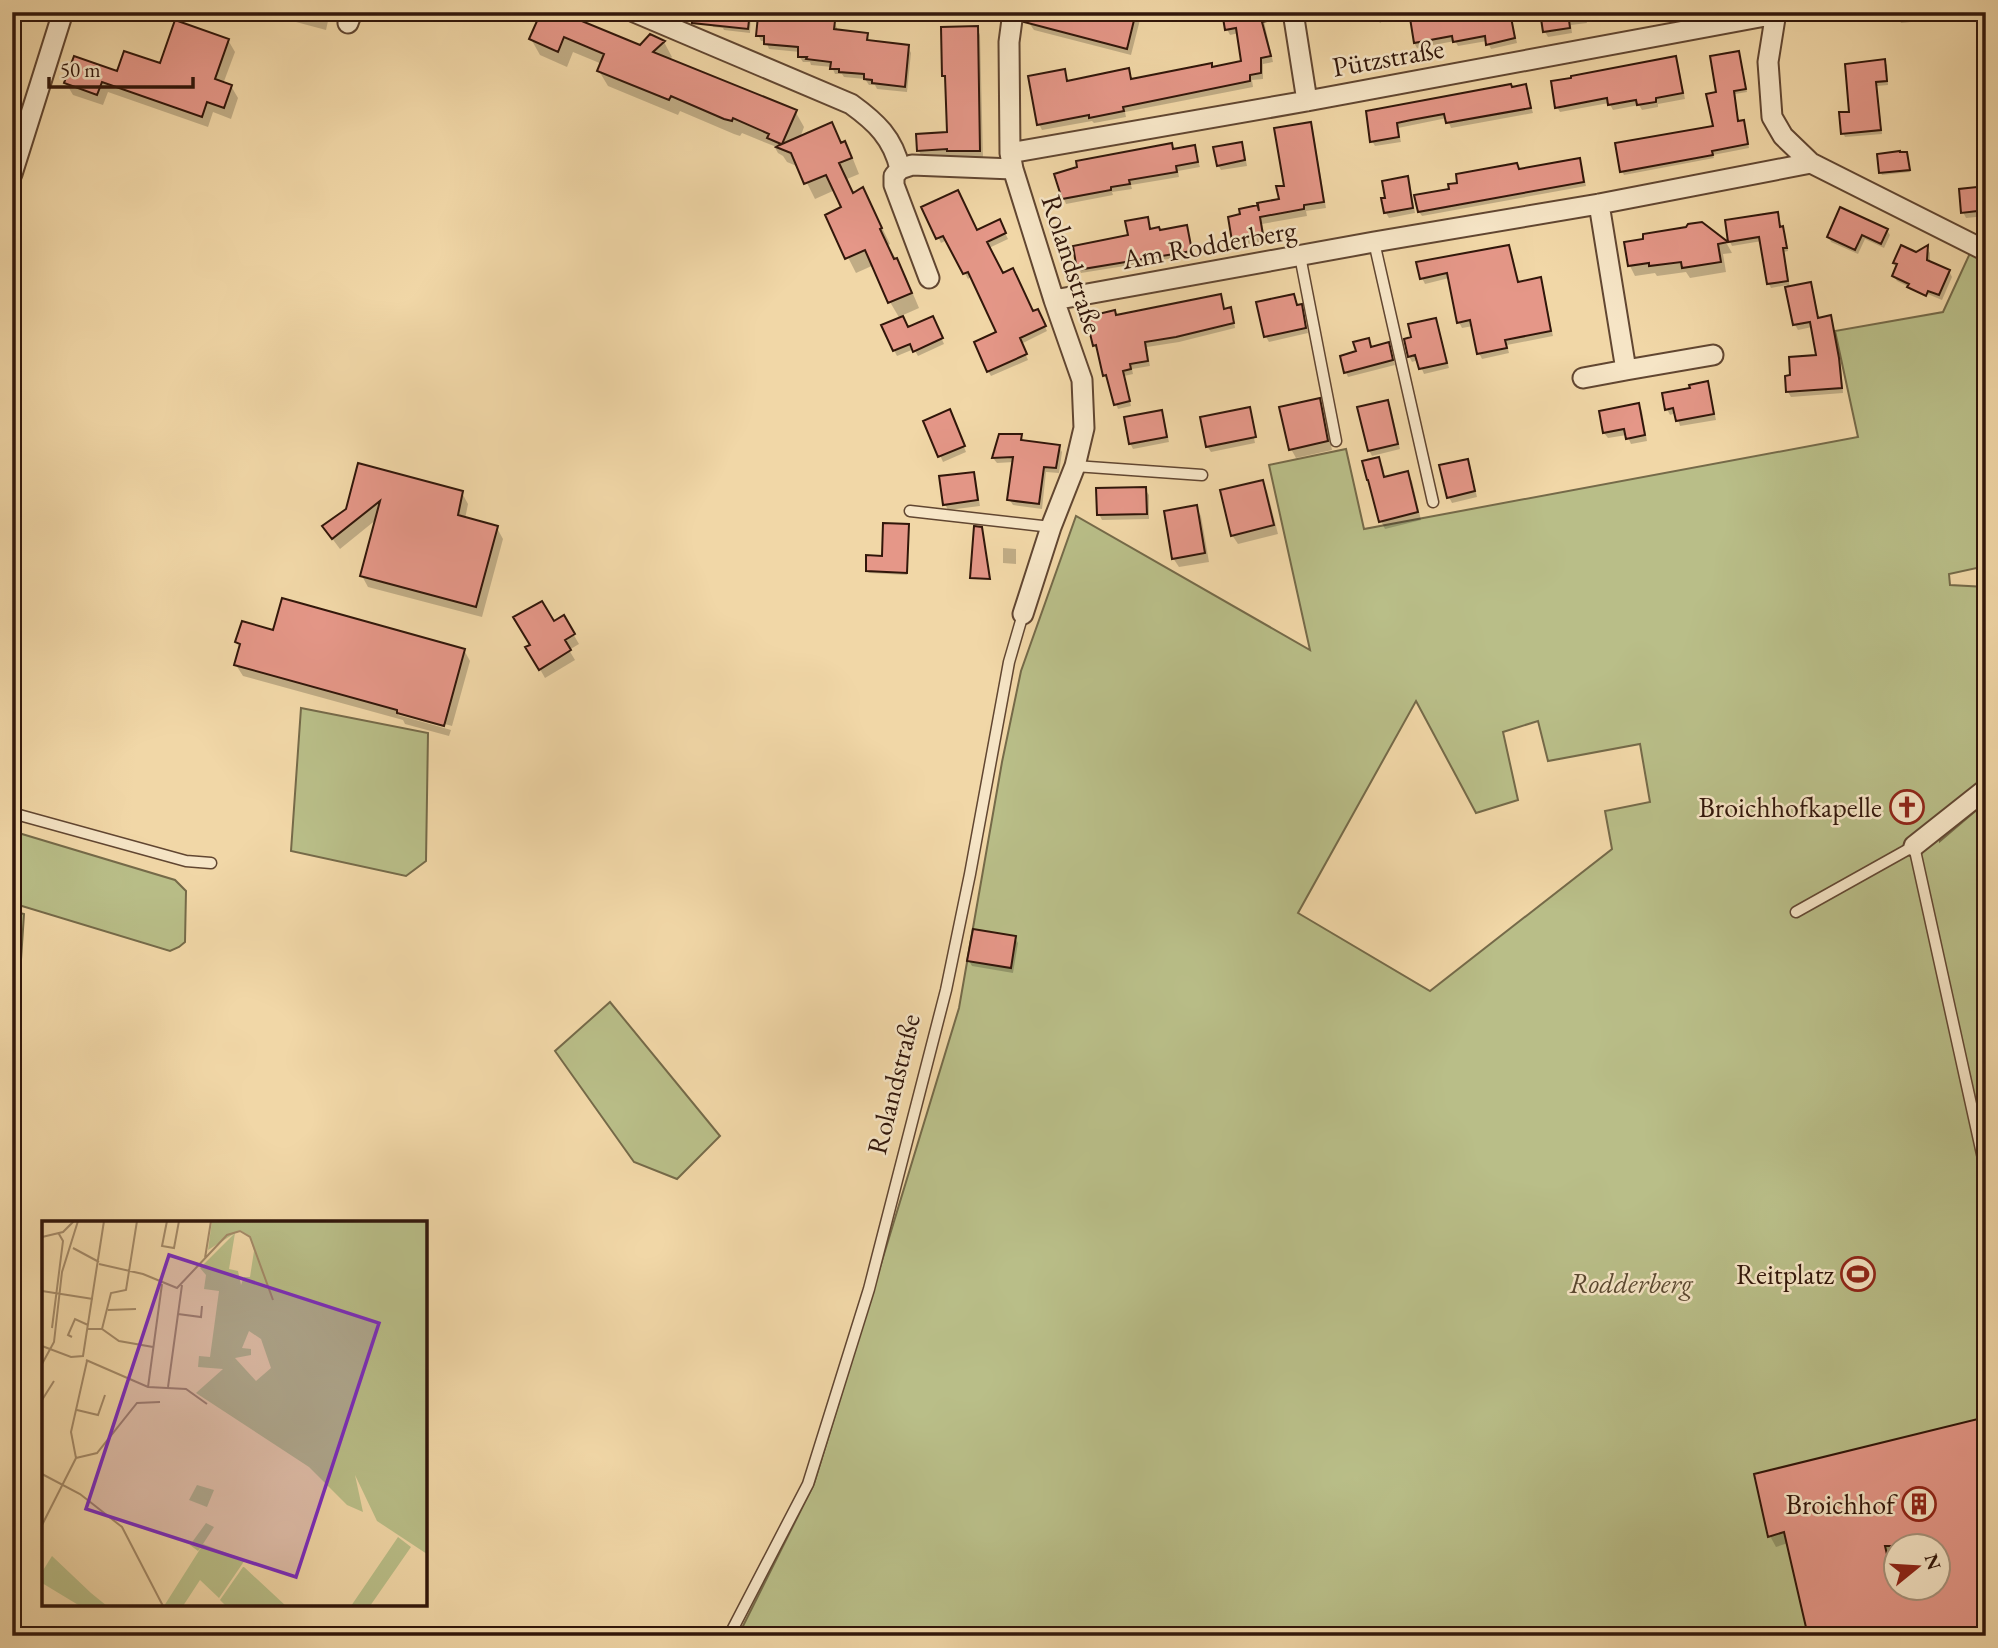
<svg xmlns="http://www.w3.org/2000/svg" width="1998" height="1648" viewBox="0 0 1998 1648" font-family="'EB Garamond',serif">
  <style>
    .green { fill: #b9be88; stroke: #756a49; stroke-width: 2; fill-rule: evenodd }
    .shadow { fill: #0003; fill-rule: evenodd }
    .building { fill: #e59788; stroke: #31160a; stroke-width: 2; fill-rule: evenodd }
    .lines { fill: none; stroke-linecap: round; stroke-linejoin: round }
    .lane-casing { stroke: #614631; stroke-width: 13 }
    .street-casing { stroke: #614631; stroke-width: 23 }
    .lane { stroke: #f6e5c6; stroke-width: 10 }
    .street { stroke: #f6e5c6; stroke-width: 19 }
    .labels { text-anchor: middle; stroke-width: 5; stroke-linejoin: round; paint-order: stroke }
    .street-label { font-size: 28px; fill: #31160a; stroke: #f6e5c6 }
    .poi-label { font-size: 28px; fill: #31160a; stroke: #f6e5c6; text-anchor: end }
    .park-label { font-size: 28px; font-style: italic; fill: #5a4830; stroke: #f6e5c6 }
    .inset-road { fill: none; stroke: #a48a68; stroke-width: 2 }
    .view { fill: #7b2cbf; fill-opacity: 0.15; stroke: #7b2cbf; stroke-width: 3.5 }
    .inset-edge { fill: none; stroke: #31160a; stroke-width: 3.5 }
  </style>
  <rect width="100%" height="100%" fill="#f1d7a7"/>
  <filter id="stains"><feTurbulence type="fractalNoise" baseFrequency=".00286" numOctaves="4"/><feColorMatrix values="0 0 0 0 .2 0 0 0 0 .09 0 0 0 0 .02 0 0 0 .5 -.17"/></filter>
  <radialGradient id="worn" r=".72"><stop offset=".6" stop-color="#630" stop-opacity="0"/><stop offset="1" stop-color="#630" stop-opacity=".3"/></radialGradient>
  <path class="green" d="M1971,251L1986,258V566L1949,574L1950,585L1986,587V779L1940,814V841L1986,802V1636H738L814,1484L959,1008L1002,762L1021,671L1076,516L1310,650L1269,465L1346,449L1364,529L1858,437L1835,331L1943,312ZM1416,701L1476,813L1518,800L1503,732L1538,721L1548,761L1640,744L1650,802L1605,811L1612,849L1430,991L1298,913ZM1896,1546H1938V1588H1896Z
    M301,708L428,733L426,861L406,876L291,851Z
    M12,831L175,880L186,891L185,942L179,947L170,951L12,903Z
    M12,911L24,914L12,1096Z
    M610,1002L720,1136L677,1179L634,1162L555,1051Z"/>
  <path class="shadow" d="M295,12H330L326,30L296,22L294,17Z
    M391,12H420L416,22Z
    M542,12L641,47L664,42L672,57L669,60L795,111L804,127L800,138L831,124L842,144L844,143L853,159L859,174L847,179L853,194L863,190L871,205L890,244L888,245L905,275L919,308L901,316L908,329L935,324L944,344L918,356L914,349L897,356L894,350L900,319L890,302L874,265L856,273L827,216L843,208L835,190L815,199L799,167L787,162L783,156L778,153L774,146L742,133L740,136L734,134L680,111L678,115L608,86L599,71L602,64L573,52L567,67L540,55L531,39Z
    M712,12H751L750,33L724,30L723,28L713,27L711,22Z
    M1032,12H1142L1131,55L1034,30L1029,23Z
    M1262,12L1273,62L1263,64V79L1252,80L1253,87L1125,112L1126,117L1094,123L1092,121L1042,130L1039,124L1064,71L1068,82L1128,70L1132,81L1243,62L1239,33L1230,35L1227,29Z
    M1373,12H1394V13L1380,23Z
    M1422,12H1510L1517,43L1491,49L1487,41L1458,46L1455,41L1417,48L1414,43Z
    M1548,12H1651L1634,15L1632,12L1586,20L1587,23L1571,25L1572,33L1548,37L1545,32Z
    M1897,12H1921V21L1901,23Z
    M834,22L837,28V31L867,34L870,43L908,47L911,53L907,92L877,89L875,85H869L865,79L844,77L842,74H835L832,67L811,65L810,62H803L799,56L800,52L769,49L766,41H761L758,35Z
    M977,28L980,35L983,157L953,158L952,156L922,157L919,151L948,134L947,82L944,76Z
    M228,40L235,52L223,84L231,86L238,98L231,119L213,112L208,127L108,92L103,105L73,95L66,83L161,66Z
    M1738,53L1747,92L1735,94L1739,123L1743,122L1745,126L1749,148L1713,155L1714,158L1624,175L1622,171L1715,127L1718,93Z
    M1675,58L1678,63L1685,99L1658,104V107L1642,110L1639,105L1613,110L1609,103L1560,112L1557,107Z
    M1884,61L1887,65L1888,85L1877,86L1882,134L1845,137L1843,133L1851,113Z
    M1525,86L1533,113L1451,128L1447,118L1398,128L1401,142L1375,146L1372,141L1368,112Z
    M1310,124L1313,130L1326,208L1306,211L1307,216L1262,224L1266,241L1237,246L1234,240L1261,214L1281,200Z
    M1241,144L1244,149L1247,166L1221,170L1218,165Z
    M1171,145L1174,150L1194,147L1200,167L1178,171L1179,177L1131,185L1132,189L1112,192L1113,195L1066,204L1064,199Z
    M1906,154L1910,172L1882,175L1881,173Z
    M1579,160L1582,164L1586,186L1422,216L1419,212L1416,197L1451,190L1520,171Z
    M1407,178L1410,183L1415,213L1389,218L1386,213Z
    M1986,188V216L1966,218L1963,212Z
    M924,208L977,232L999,221L1008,239L989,248L1002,275L1032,313L1037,311L1047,331L1021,344L1028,360L991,376L988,371L998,333L972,276L968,279L947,240L941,243Z
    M1777,213L1781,228H1782L1785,232L1788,251L1784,252L1790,288L1810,284L1813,289L1819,319L1830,317L1833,322L1841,365L1843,393L1791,397L1788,392L1818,356L1812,327L1798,330L1795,325L1787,285L1771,288L1769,284L1762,241L1732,246L1730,242L1727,221Z
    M1701,224L1727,244L1732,253L1723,254L1726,272L1690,278L1686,272L1657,276L1655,273L1635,276L1630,266L1626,243Z
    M1186,227L1193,255L1081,273L1079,269L1150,230L1160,232Z
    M1887,230L1890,235L1884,248L1865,239L1858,254L1831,242L1829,237Z
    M1508,247L1512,253L1519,284L1540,279L1543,285L1553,336L1507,345L1509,353L1482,359L1479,353L1473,326L1462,328L1459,322L1449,278L1425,284L1422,278Z
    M1927,248L1930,253V263L1949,271L1952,277L1942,300L1911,287V290L1909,287L1897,281L1894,276L1897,267L1895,262Z
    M1220,296L1225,310L1230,309L1233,314L1235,328L1179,342L1147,347L1150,366L1132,369L1133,374L1124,376L1131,406L1118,409L1095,345L1116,316Z
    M1293,296L1297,307L1301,306L1304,311L1308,333L1269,342L1266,337L1258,304Z
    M1435,320L1438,325L1449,368L1424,374L1418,360L1412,362L1409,356L1413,338Z
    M1368,340L1372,348L1388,344L1395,365L1348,377L1346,372Z
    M1707,383L1710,389L1716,420L1680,426L1676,413L1670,415L1667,409L1692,389Z
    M1319,400L1324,409L1332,450L1296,458L1291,449Z
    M1387,402L1391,408L1400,449L1372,456L1369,450Z
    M1639,405L1642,411L1647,441L1631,444L1627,435L1608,438L1604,433Z
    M1249,409L1251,413H1249L1255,443L1211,452L1207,446Z
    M1161,412L1164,418L1169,442L1133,449L1130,443Z
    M952,417L966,452L943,462L925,421Z
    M1021,436L1024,442L1059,447L1062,452L1059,473L1046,472L1042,509L1013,505L1009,499L1014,462L997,463L993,458Z
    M1378,459L1383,467L1385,478L1407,473L1412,481L1421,520L1385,529L1381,521Z
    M1467,461L1470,466L1477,497L1452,503L1449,497Z
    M359,465L462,493L468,504L465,519L497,528L503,539L482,617L368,587L362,576L377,519L340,549L331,537L347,510Z
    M973,474L976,479L980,506L948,510L945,504Z
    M1262,482L1267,491L1278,534L1238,544L1232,535Z
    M1145,489L1149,495V519L1102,520L1099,514Z
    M1196,507L1201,516L1209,562L1179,567L1173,558Z
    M908,526L907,575L869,573L867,571L884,557Z
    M1003,548L1016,549V564L1003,563Z
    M563,617L579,644L569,650L575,660L545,678L528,648L553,623Z
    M275,632L464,650L470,661L452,726L398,711V715L451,730L449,736L405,724L403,720L243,676L236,665L241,648L237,642Z
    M1015,938L1018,943L1013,973L972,966L969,961Z
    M1986,1419V1636H1809L1788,1543L1776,1547L1770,1536ZM1896,1546H1938V1588H1896Z"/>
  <path class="building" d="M541,12H560L640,45L650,34L665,41L653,52L797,110L782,144L832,122L841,143L845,141L852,158L839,163L853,193L863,187L882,228L880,229L894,259L897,258L912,293L888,303L865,250L845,259L825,215L841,207L826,175L804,184L791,153L776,147L781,144L767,138L769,134L733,118L732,121L724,119L671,96L669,100L597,71L604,54L564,37L558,52L529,39Z
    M692,12H750L748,29L692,23Z
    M1025,12H1136L1127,49L1024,22Z
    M1222,12H1275L1276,19L1262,22L1271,56L1261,58V73L1250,75V81L1123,107L1124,111L1089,118V115L1037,125L1028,76L1065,69L1067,81L1129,68L1131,79L1212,63V67L1241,61L1236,28L1225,30Z
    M1409,12H1510L1515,38L1486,45L1485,36L1453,42L1452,36L1414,43Z
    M1540,12H1568L1570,28L1543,32Z
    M758,16L787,19L788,16L835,21L834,29L868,33L867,40L909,45L905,87L872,83V80L864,79V74L839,72V69H830L831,62L806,59L807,57H798V47L764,44V36H756Z
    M175,20L229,39L215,79L232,85L224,108L207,102L202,117L102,82L97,95L64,83L74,56L117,71L124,51L160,63Z
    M978,26L980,151H947V149L917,151L916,134L947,132L945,76H942L941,27Z
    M1739,51L1746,89L1734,91L1738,121L1744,120L1748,144L1712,151L1713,155L1620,172L1615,143L1713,126L1706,94L1716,92L1710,56Z
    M1676,56L1683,93L1656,98V102L1637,105L1636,100L1608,105L1607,98L1555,108L1551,81L1571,78V76Z
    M1885,59L1887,81L1876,82L1881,130L1841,134L1839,112H1849L1845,64Z
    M1511,84L1512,87L1526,84L1531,108L1446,123L1444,114L1411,120L1397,123L1399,137L1370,142L1366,111Z
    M1311,122L1324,202L1304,205V209L1260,217L1263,235L1232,241L1228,217L1240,214L1239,209L1258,205L1259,211L1257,203L1279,199L1276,186H1284L1274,128Z
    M1242,142L1245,160L1217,166L1213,147Z
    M1172,143L1173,149L1195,145L1198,162L1176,166L1177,172L1129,180L1130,184L1111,187V190L1062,199L1054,174L1077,167L1076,161Z
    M1900,151V152H1907L1910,170L1879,173L1877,154Z
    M1580,158L1584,182L1418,212L1414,195L1449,189L1448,184L1457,183L1456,174L1517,163L1519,169Z
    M1408,176L1413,208L1384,213L1381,198H1385L1382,181Z
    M1986,186V210L1961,213L1959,189Z
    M958,190L977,230L1000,219L1006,233L987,242L1003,273L1013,268L1033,311L1038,309L1046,326L1020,338L1027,354L987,372L974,342L996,332L968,272L963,274L943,236L936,239L921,207Z
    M1840,207L1888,229L1881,244L1862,235L1855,250L1827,237Z
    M1778,212L1780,227L1783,226L1787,248H1783L1788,281L1767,284L1759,237L1728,242L1725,220Z
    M1148,217L1150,229L1159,227L1160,230L1187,225L1192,251L1077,270L1073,246L1128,235L1125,221Z
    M1702,222L1728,242L1718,244L1721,262L1682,268L1681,262L1649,266V263L1628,266L1624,242L1643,239V234L1686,227L1688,224Z
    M1509,245L1518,282L1541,277L1551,331L1505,340L1507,348L1477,354L1470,320L1457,323L1447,273L1420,279L1416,262Z
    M1901,245L1916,252L1928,245L1927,260L1950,270L1939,295L1928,291L1926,296L1907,287L1909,284L1892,276L1897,264L1893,263Z
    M1811,282L1818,318L1831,315L1839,358L1842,388L1786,392L1785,376L1790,375L1789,357L1816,355L1810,322L1793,325L1785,287Z
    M1221,294L1224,309L1231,307L1234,323L1176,337L1145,342L1148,361L1130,364L1131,369L1123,371L1130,401L1114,405L1106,375L1103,376L1096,345L1093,346L1086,317L1115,310L1116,315Z
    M1294,294L1297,305L1302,304L1306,328L1264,337L1256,302Z
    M903,316L908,327L933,316L943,338L913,352L910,344L893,351L881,325Z
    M1436,318L1447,363L1419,369L1415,355L1408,357L1404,339L1411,337L1408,324Z
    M1369,338L1371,347L1389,342L1393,360L1344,373L1340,356L1356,351L1353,342Z
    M1708,381L1714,414L1676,421L1673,408L1665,410L1662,393L1690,388L1689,385Z
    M1320,398L1328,441L1289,450L1279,407Z
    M1388,400L1398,444L1368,451L1357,407Z
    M1639,403L1645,435L1626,439L1624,429L1603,433L1599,411Z
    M1250,407L1256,437L1206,447L1200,417Z
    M950,409L965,446L938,457L923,421Z
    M1162,410L1167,437L1129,444L1124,417Z
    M999,434H1022L1021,440L1060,445L1056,468L1044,467L1039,504L1007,500L1013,457L992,458Z
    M1379,457L1384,477L1408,471L1418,512L1379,522L1368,480H1367L1362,461Z
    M1468,459L1475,491L1447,498L1439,465Z
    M358,463L463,491L458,515L498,526L476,607L360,576L380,501L332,539L322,526L346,509Z
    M974,472L978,500L943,505L939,476Z
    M1263,480L1274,525L1231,536L1220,490Z
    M1146,487L1147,514L1097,515L1096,488Z
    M1197,505L1205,553L1172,559L1164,511Z
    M883,523L909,524L907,573L866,571V555L882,556Z
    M974,526L982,527L990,579L970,578Z
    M282,598L465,649L444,726L397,713V710L234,665L240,644L235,642L242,621L273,630Z
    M542,601L554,621L564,615L575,634L565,640L571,650L539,670L525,647L530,645L513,617Z
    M1913,795L1916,805L1913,811L1907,814L1899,811L1895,800Z
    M973,929L1016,936L1011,968L967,961Z
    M1986,1417V1636H1886L1885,1628L1852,1636H1808L1784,1532L1768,1537L1754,1474ZM1885,1546H1938V1588H1895Z"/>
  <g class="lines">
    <g class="lane-casing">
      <path id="lane" d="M1374,242L1433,502
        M1300,256L1336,441
        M1075,466L1202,475
        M910,511L1051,527
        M12,813L186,861L211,863
        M1796,912L1914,846L1986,1172
        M729,1636L808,1484L869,1289L946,990L970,874L1009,662L1023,614"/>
    </g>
    <g class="street-casing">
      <path id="street" d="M634,12L851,104C876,122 893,138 900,169L894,176V185L929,278
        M1013,12L1009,42L1010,153L1013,169L1054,300L1082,380L1084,428L1075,466L1051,527L1023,614
        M1293,12L1307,101
        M1776,12L1768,62L1772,117L1783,136L1811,163L1986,251
        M348,23L352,12
        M1010,153L1307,101L1776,14
        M900,169L912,165L1013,169
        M12,174L63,12
        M1599,204L1626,370L1713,355
        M1054,300L1374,242L1599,204L1811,163
        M1583,378L1626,370
        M1914,846L1986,789"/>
    </g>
    <use href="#lane" class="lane"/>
    <use href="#street" class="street"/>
  </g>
  <defs>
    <g id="church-ring" transform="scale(1.75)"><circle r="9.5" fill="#f6e5c6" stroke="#8f2418" stroke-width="1.5"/><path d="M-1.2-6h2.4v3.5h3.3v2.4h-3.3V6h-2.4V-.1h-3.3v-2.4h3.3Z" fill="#8f2418"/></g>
    <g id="stadium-ring" transform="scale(1.75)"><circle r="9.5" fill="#f6e5c6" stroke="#8f2418" stroke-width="1.5"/><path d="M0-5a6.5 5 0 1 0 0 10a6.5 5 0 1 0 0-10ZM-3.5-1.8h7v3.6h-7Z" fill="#8f2418"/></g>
    <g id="building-ring" transform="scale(1.75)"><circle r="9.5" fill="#f6e5c6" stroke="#8f2418" stroke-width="1.5"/><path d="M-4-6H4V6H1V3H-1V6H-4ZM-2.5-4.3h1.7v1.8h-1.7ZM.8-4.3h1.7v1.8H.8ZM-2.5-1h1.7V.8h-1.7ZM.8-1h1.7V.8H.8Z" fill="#8f2418"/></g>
  </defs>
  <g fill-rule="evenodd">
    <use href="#church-ring" x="1907" y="807"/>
    <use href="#stadium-ring" x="1858" y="1274"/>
    <use href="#building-ring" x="1919" y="1504"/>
  </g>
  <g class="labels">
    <g class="street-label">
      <text transform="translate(1388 57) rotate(-10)" y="10">Pützstraße</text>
      <text transform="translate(1209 244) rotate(-10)" y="10">Am Rodderberg</text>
      <text transform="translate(1073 264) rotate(72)" y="10">Rolandstraße</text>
      <text transform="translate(893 1084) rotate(-76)" y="10">Rolandstraße</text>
    </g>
    <g class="poi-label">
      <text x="1882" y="817">Broichhofkapelle</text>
      <text x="1834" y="1284">Reitplatz</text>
      <text x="1895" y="1514">Broichhof</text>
    </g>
    <g class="park-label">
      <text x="1631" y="1293">Rodderberg</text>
    </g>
  </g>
  <g transform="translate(42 1221)">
    <rect width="385" height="385" fill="#f1d7a7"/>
    <path d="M170,0H385V333L335,300L313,254L321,291L305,284L267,246L154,172L181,148L156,146L157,135L168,136L177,70L162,68L164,54L158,47L193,12L187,48L196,50L199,64L202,56H208L212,30L208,16L198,9L166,29ZM207,110L219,118L229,147L214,160L193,137L209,134V128L200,127ZM155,264L172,269L165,286L147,279ZM164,302L172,306L161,323L203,339L177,377L158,359L141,385H122L160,325L156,330L148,324ZM356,316L369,326L328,385H309ZM10,335L49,372L65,385H38L0,362V351ZM201,346H202L244,385H184L178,379Z" fill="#b9be88" fill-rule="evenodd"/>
    <path class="inset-road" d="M125,0L120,25L132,27L137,0M0,16L21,11L32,0M31,27L57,41M163,37L169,0M57,43L101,53L135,67L185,14L198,10L208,16L231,79M0,70L51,78M66,89L94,88M136,93L159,96L160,85M10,107L21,20L17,13M45,108H60L77,120L111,126M60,108L69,72L84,69L95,0M30,116L26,114L33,98L46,104M0,125L29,136L41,135L62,0M44,139L106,166L144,168L165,183M0,143L12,121L20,51L36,0M106,166L120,63M126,166L140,64M0,179L12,160M35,189L56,194L63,174M34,237L55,232L95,182L118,181M0,253L38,273L80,306L121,385M0,304L34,237L29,211L45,140"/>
    <path class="view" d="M127,34L337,102L254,356L44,288Z"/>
    <rect width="385" height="385" class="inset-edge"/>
  </g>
  <rect width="1998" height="1648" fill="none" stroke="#f1d7a7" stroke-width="42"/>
  <rect x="14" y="14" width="1970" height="1620" fill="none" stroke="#31160a" stroke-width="3.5"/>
  <rect x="21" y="21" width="1956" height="1606" fill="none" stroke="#31160a" stroke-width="2"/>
  <g transform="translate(1917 1567) rotate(72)"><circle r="33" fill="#f6e5c6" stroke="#a7927b" stroke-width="2"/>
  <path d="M0-5L12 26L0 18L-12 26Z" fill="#8f2418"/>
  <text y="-10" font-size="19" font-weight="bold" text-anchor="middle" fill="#31160a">N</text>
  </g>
  <path d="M49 77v10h144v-10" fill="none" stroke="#31160a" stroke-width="3.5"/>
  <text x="60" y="77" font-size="21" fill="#31160a" stroke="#f6e5c6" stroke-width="5" paint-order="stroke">50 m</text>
  <rect width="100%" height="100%" filter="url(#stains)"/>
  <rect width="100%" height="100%" fill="url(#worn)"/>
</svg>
